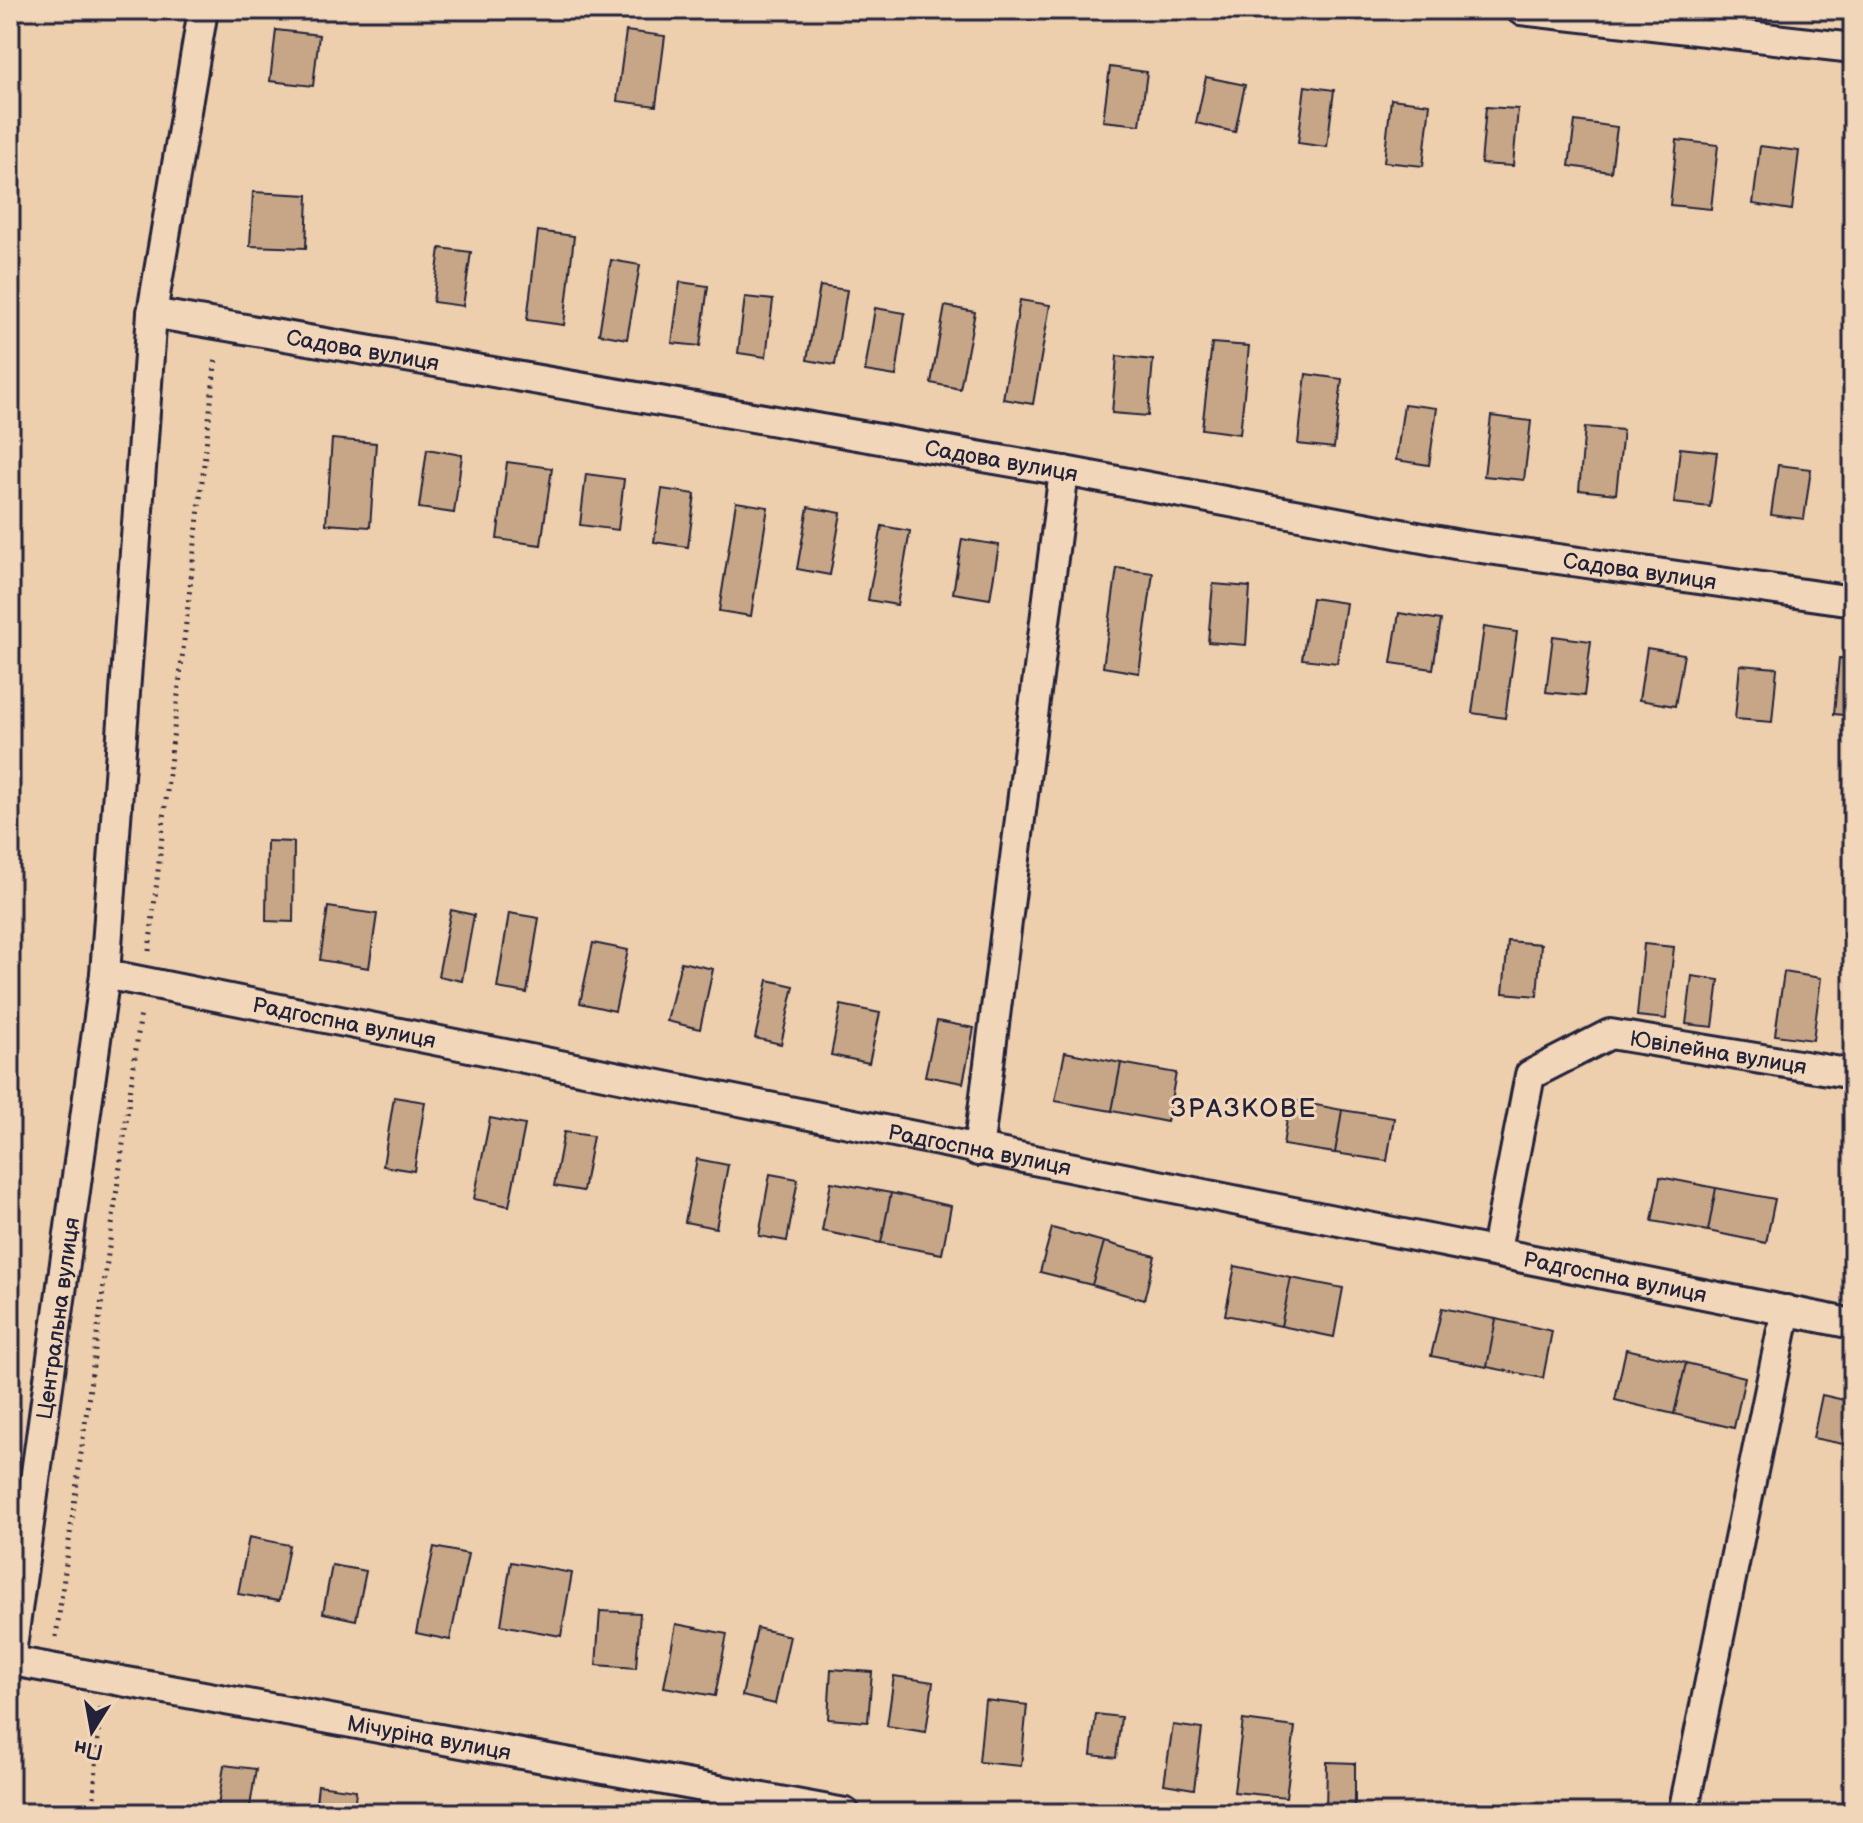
<svg xmlns="http://www.w3.org/2000/svg" width="1863" height="1823" viewBox="0 0 1863 1823" font-family="'Balsamiq Sans',sans-serif">
  <style>
    .building { fill: #c6a686; stroke: #22223b; stroke-width: 2 }
    .lines { fill: none; stroke-linecap: round; stroke-linejoin: round }
    .minor-casing { stroke: #22223b; stroke-width: 34 }
    .path { stroke: #22223b; stroke-width: 5; stroke-dasharray: 2 6; stroke-linecap: butt }
    .minor { stroke: #f2d6b9; stroke-width: 28 }
    .labels { text-anchor: middle; stroke-width: 6; stroke-linejoin: round; paint-order: stroke }
    .street-label { font-size: 22px; fill: #22223b; stroke: #f2d6b9 }
    .quarter-label { font-size: 26px; letter-spacing: 2px; fill: #22223b; stroke: #f2d6b9 }
  </style>
  <rect width="100%" height="100%" fill="#edcead"/>
  <filter id="ink" filterUnits="userSpaceOnUse"><feTurbulence type="fractalNoise" baseFrequency=".0125" numOctaves="2"/><feDisplacementMap in="SourceGraphic" scale="16" xChannelSelector="R" yChannelSelector="G"/><feConvolveMatrix kernelMatrix="1 2 1 2 8 2 1 2 1" color-interpolation-filters="sRGB"/></filter>
  <g filter="url(#ink)">
    <path class="building" d="M276,30L319,35L313,86L270,81Z
      M626,31L665,36L656,106L617,101Z
      M1110,67L1147,72L1140,125L1103,121Z
      M1206,77L1245,85L1235,132L1196,123Z
      M1305,86L1334,90L1327,147L1298,143Z
      M1391,99L1430,104L1423,166L1384,162Z
      M1486,107L1518,109L1513,166L1481,164Z
      M1575,121L1617,127L1611,172L1569,166Z
      M1677,140L1718,145L1711,209L1670,205Z
      M1760,146L1799,151L1792,210L1753,204Z
      M1852,156H1853V211L1847,210Z
      M253,192L308,195L306,248L250,246Z
      M538,231L574,236L564,325L527,320Z
      M440,248L471,252L463,306L433,302Z
      M611,260L640,265L627,339L599,334Z
      M680,282L708,286L700,346L672,343Z
      M820,286L847,290L835,365L807,360Z
      M745,297L773,300L766,357L738,353Z
      M1020,300L1050,305L1033,404L1003,399Z
      M945,306L975,312L960,389L931,383Z
      M875,308L905,313L896,376L865,371Z
      M1212,343L1249,346L1240,434L1202,429Z
      M1117,356L1153,360L1148,416L1112,413Z
      M1306,374L1342,379L1334,448L1298,444Z
      M1404,404L1437,408L1429,465L1396,460Z
      M1491,416L1531,421L1524,480L1484,476Z
      M1585,427L1623,430L1616,494L1579,490Z
      M332,439L376,443L370,527L326,524Z
      M1680,448L1717,452L1710,507L1674,503Z
      M427,449L462,455L454,513L419,508Z
      M507,462L552,468L541,545L497,539Z
      M1778,465L1811,469L1804,519L1771,515Z
      M586,474L624,479L618,530L580,525Z
      M662,489L695,494L688,547L654,542Z
      M736,502L768,507L751,616L719,611Z
      M808,507L841,513L830,575L797,569Z
      M882,526L910,531L897,605L868,600Z
      M962,539L999,545L990,599L953,593Z
      M1117,568L1153,573L1139,673L1103,667Z
      M1213,584L1250,587L1246,645L1208,642Z
      M1312,598L1346,603L1337,663L1302,659Z
      M1399,613L1441,620L1433,669L1391,663Z
      M1484,627L1517,632L1505,718L1472,713Z
      M1553,636L1591,641L1584,696L1546,692Z
      M1647,648L1684,654L1675,706L1639,700Z
      M1839,658L1853,659V716L1834,714Z
      M1740,665L1777,668L1772,722L1735,719Z
      M267,841L294,842L293,922L266,921Z
      M328,907L377,914L369,968L320,960Z
      M451,910L474,915L462,981L438,976Z
      M509,913L539,918L527,993L497,988Z
      M1508,941L1541,944L1537,996L1503,993Z
      M593,943L628,950L615,1011L580,1003Z
      M1644,944L1674,947L1666,1019L1637,1016Z
      M681,962L713,969L700,1029L667,1021Z
      M1784,972L1821,978L1813,1040L1775,1035Z
      M1692,976L1719,980L1713,1027L1686,1024Z
      M768,980L794,986L781,1044L755,1038Z
      M841,1005L880,1013L869,1063L831,1055Z
      M937,1021L974,1028L963,1083L925,1076Z
      M1065,1052L1121,1063L1112,1111L1055,1101Z
      M1121,1063L1176,1073L1167,1122L1112,1111Z
      M394,1097L425,1102L414,1171L383,1166Z
      M1290,1100L1342,1110L1335,1153L1283,1145Z
      M1342,1110L1394,1118L1387,1161L1335,1153Z
      M490,1118L525,1125L509,1206L474,1199Z
      M564,1132L593,1136L583,1191L554,1186Z
      M697,1159L728,1165L716,1228L685,1222Z
      M770,1174L798,1179L787,1241L759,1236Z
      M1660,1177L1716,1188L1708,1231L1652,1221Z
      M831,1182L891,1193L881,1243L822,1231Z
      M1716,1188L1775,1199L1766,1243L1708,1231Z
      M891,1193L951,1206L942,1254L881,1243Z
      M1052,1228L1104,1242L1092,1285L1040,1272Z
      M1104,1242L1155,1256L1144,1300L1092,1285Z
      M1235,1266L1291,1278L1281,1326L1225,1315Z
      M1291,1278L1343,1288L1334,1337L1281,1326Z
      M1442,1308L1496,1319L1487,1367L1431,1356Z
      M1496,1319L1552,1331L1543,1378L1487,1367Z
      M1626,1349L1686,1363L1674,1414L1615,1400Z
      M1686,1363L1745,1377L1734,1428L1674,1414Z
      M1822,1395L1853,1402V1446L1813,1438Z
      M249,1537L289,1545L279,1601L238,1594Z
      M434,1547L468,1554L450,1640L416,1633Z
      M511,1562L572,1573L561,1636L501,1625Z
      M332,1565L366,1571L356,1620L323,1613Z
      M600,1611L640,1613L636,1668L596,1665Z
      M676,1624L727,1634L715,1696L664,1687Z
      M757,1628L790,1636L775,1704L742,1696Z
      M831,1669L872,1672L868,1722L828,1719Z
      M894,1676L933,1682L926,1732L887,1726Z
      M985,1700L1027,1705L1021,1766L979,1762Z
      M1096,1714L1121,1717L1116,1758L1091,1755Z
      M1243,1720L1295,1727L1286,1797L1234,1792Z
      M1173,1725L1202,1729L1194,1789L1164,1784Z
      M1327,1762L1355,1763V1813H1326Z
      M224,1765L256,1769L249,1813H217Z
      M318,1785L356,1790L354,1813H315Z
      M407,1804L440,1811L439,1813H406Z
      M1501,1805L1538,1813H1499Z"/>
    <g class="lines">
      <g class="minor-casing">
        <g id="minor">
          <path d="M1521,10L1853,48"/>
          <path id="s1" d="M152,313L1064,471L1460,545L1853,601"/>
          <path id="s2" d="M105,974L1853,1324"/>
          <path d="M978,1151L1064,471"/>
          <path id="s3" d="M1496,1250L1530,1075L1610,1034L1853,1074"/>
          <path id="s4" d="M10,1661L105,974L152,313L203,10"/>
          <path id="s5" d="M12,1661L845,1813"/>
          <path d="M1683,1813L1786,1310"/>
        </g>
      </g>
      <path class="path" d="M149,951L216,357
        M56,1637L141,1012
        M93,1813L100,1706"/>
      <use href="#minor" class="minor"/>
    </g>
  </g>
  <g class="labels">
    <g class="street-label">
      <text dy="8" stroke="none"><textPath href="#s1" startOffset="214">Садова вулиця</textPath></text>
      <text dy="8" stroke="none"><textPath href="#s1" startOffset="862">Садова вулиця</textPath></text>
      <text dy="8" stroke="none"><textPath href="#s1" startOffset="1510">Садова вулиця</textPath></text>
      <text dy="8" stroke="none"><textPath href="#s2" startOffset="244">Радгоспна вулиця</textPath></text>
      <text dy="8" stroke="none"><textPath href="#s3" startOffset="378">Ювілейна вулиця</textPath></text>
      <text dy="8" stroke="none"><textPath href="#s2" startOffset="892">Радгоспна вулиця</textPath></text>
      <text dy="8" stroke="none"><textPath href="#s2" startOffset="1540">Радгоспна вулиця</textPath></text>
      <text dy="8" stroke="none"><textPath href="#s4" startOffset="346">Центральна вулиця</textPath></text>
      <text dy="8" stroke="none"><textPath href="#s5" startOffset="424">Мічуріна вулиця</textPath></text>
    </g>
    <g class="quarter-label">
      <text x="1244" y="1117">ЗРАЗКОВЕ</text>
    </g>
  </g>
  <rect width="1863" height="1823" fill="none" stroke="#f2d6b9" stroke-width="40"/>
  <rect x="20" y="20" width="1823" height="1783" fill="none" stroke="#22223b" stroke-width="3" filter="url(#ink)"/>
  <g transform="translate(92 1731) rotate(191)" stroke="#f2d6b9" stroke-width="6" paint-order="stroke">
  <path d="M0-6L14 30L0 20L-14 30Z" fill="#22223b"/>
  <text y="-12" font-size="22" font-weight="bold" text-anchor="middle" fill="#22223b">Пн</text>
  </g>
</svg>
